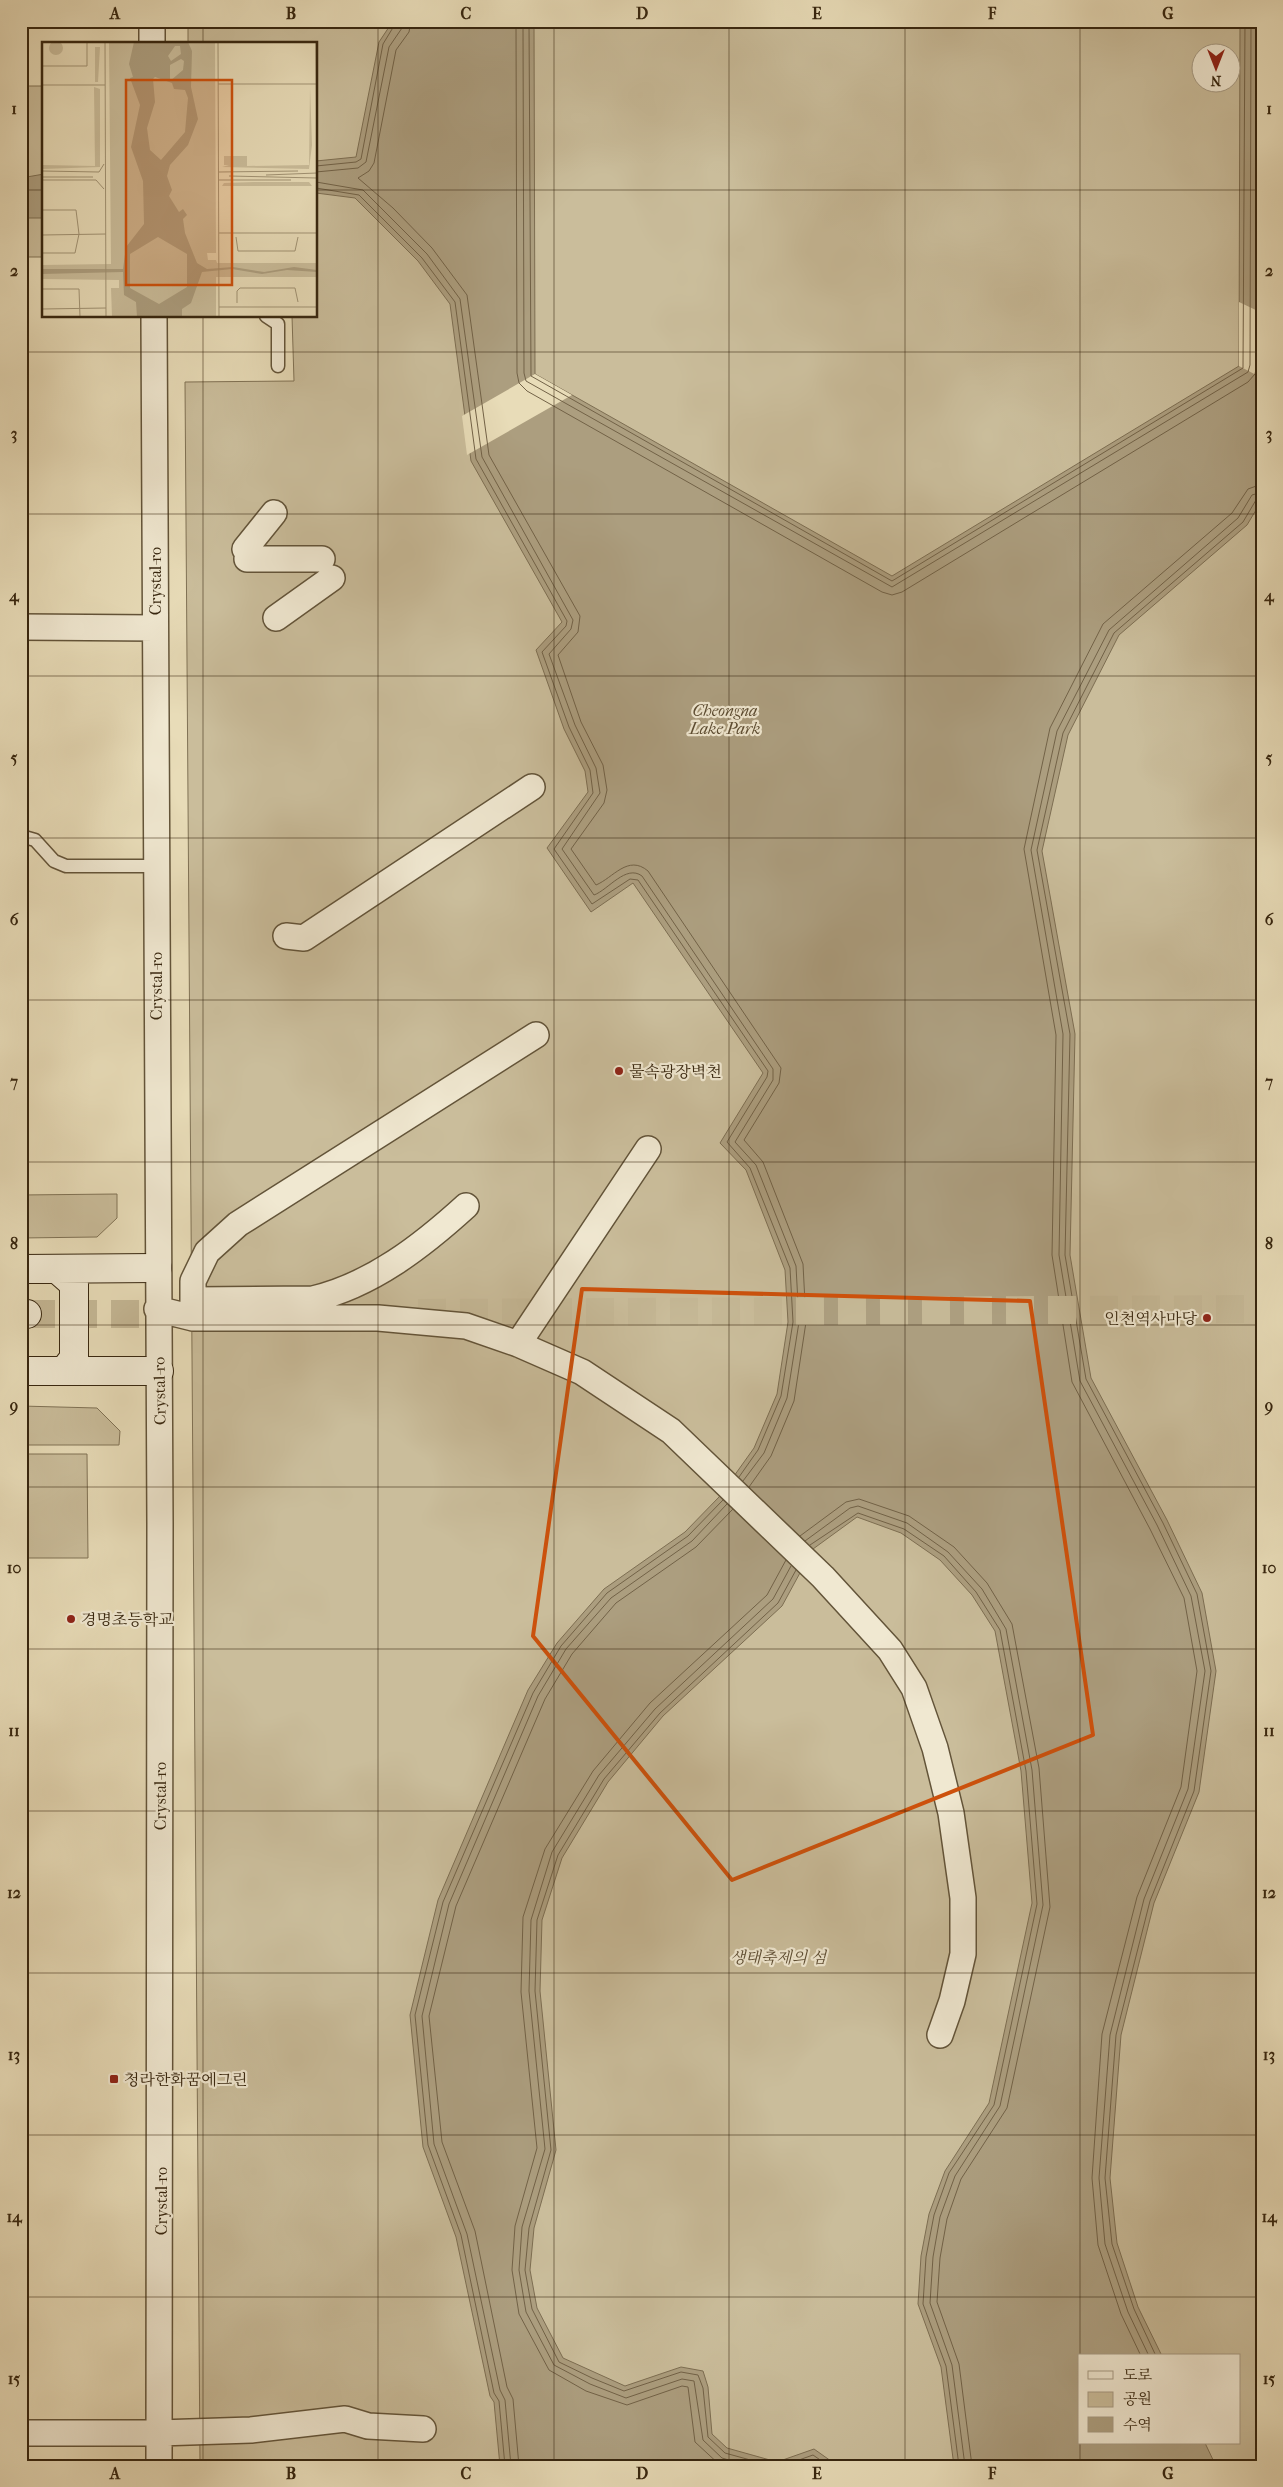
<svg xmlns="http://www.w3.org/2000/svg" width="1283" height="2487" viewBox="0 0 1283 2487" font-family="'IM FELL French Canon','Noto Serif KR',serif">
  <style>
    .green { fill: #cabd9b; stroke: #807255; fill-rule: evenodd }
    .water { fill: #ac9e7f; stroke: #7d6e52 }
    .pier { fill: #e8dcb8 }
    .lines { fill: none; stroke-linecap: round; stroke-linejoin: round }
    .shore { stroke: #726247; stroke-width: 1 }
    .secondary-tunnel { stroke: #c5b896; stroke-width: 28; stroke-dasharray: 28 14; stroke-linecap: butt }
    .lane-casing { stroke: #635439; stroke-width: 15 }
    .street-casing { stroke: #635439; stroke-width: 28 }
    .secondary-casing { stroke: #37260f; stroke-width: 30 }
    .lane { stroke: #f0e8d1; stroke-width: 12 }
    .street { stroke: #f0e8d1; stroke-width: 25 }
    .secondary { stroke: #f0e8d1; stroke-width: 28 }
    .marked { fill: none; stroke: #cd510c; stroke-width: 4; stroke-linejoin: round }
    .grid { fill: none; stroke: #37260f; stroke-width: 1; stroke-opacity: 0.55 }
    .poi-dot { fill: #8f2418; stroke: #f0e8d1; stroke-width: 2 }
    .labels { text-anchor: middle; stroke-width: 4.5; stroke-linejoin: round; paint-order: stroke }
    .street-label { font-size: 16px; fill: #37260f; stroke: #f0e8d1 }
    .park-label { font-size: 16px; font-style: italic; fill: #5c4c32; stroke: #f0e8d1 }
    .poi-label { font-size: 16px; fill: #37260f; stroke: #f0e8d1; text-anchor: start }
    .inset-road { fill: none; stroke: #a19374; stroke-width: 1 }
    .view { fill: #cd510c; fill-opacity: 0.15; stroke: #cd510c; stroke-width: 2.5 }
    .inset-edge { fill: none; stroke: #37260f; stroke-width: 2.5 }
    .neatline { fill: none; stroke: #37260f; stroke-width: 2 }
    .grid-label { font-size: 16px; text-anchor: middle; font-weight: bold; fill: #37260f }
  </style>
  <rect width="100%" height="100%" fill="#e8dcb8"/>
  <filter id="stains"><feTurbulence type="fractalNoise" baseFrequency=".004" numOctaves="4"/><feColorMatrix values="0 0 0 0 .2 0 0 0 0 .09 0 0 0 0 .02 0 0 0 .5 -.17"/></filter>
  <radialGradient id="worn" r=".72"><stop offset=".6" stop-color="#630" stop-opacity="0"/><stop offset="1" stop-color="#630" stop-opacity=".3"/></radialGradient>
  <path class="green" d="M188,21H1262V2466H200L185,382L294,381L292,316H316V44H188ZM1200,52H1230V82H1200ZM1079,2356H1239V2443H1079Z
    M21,86H44V257H21Z
    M117,1194V1218L97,1237L21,1238V1195Z
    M21,1406L97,1408L120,1431L119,1445H21Z
    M21,1454H87L88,1558H21Z"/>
  <path class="water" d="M393,21H534L535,374L892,576L1239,366L1240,21H1262V500L1247,525L1119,635L1068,735L1042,851L1075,1034L1070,1255L1091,1378L1167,1520L1202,1593L1216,1671L1199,1792L1154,1903L1121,2035L1110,2178L1117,2243L1138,2307L1162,2356H1079V2443H1205L1216,2466H954L941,2367L918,2304L921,2256L929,2214L945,2171L989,2103L1032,1903L1021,1771L995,1631L972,1595L940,1560L901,1533L857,1517L813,1549L782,1606L663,1716L608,1782L562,1858L542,1920L540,1991L556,2150L534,2228L530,2270L537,2308L563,2358L625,2386L681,2367L703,2371L708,2387L712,2434L727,2448L777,2462L814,2449L838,2466H500L494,2402L490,2396L456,2237L423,2147L410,2015L438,1900L528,1690L557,1643L604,1589L685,1532L719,1497L754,1448L777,1394L788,1322L785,1270L746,1170L720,1143L763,1073L633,883L591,912L547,848L588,792L585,771L564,729L536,650L562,622L471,461L450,304L418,261L355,198L316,193V161L356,157L379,42Z
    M44,174V218H21V178Z"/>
  <path class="pier" d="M1239,302L1262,313V378L1239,366Z
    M535,374L572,395L467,455L462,416Z"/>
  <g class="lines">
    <path class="shore" d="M411,21L409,32L396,50L374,163L369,171L358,178L393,208L432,248L467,295L489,455L580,616L578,632L558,655L581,722L603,765L607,790L604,803L571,849L596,885C613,878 628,854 648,871L781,1068L779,1083L744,1140L763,1162L803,1264L806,1322L794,1401L771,1456L749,1487
      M516,21L517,373L519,383L527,391L882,592L892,595L902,592L1248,382L1255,374L1257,365L1259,21
      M523,21L524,373L526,381L892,587L1248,372L1250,365L1251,21
      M529,21L531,376L892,581L1243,368L1245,21
      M316,166L356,162L361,159L383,44L397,21
      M316,172L358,168L366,162L389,47L402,28L403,21
      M316,182L363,190L427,254L460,299L482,457L573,620L571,629L549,654L575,725L596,768L600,793L562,849L594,895C608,890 626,864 642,876L773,1069V1080L735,1142L756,1165L796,1266L799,1322L787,1398L764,1453L743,1481
      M316,188L359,195L422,258L455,302L476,459L567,621L566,626L542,652L569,727L590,770L593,793L554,849L592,904L630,879L638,880L768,1071L767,1077L727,1142L750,1168L790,1268L793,1322L781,1396L758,1450L739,1477
      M800,1536L846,1502L859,1499L909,1516L954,1547L987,1583L1012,1624L1039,1768L1050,1907L1007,2108L961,2179L947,2219L940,2258L937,2302L959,2364L972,2466
      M805,1541L850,1508L858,1506L907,1523L948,1552L982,1589L1006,1629L1032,1770L1043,1905L1000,2106L955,2176L940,2217L933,2257L930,2303L952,2365L965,2466
      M810,1545L858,1513L904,1529L944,1556L976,1592L1000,1630L1026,1771L1037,1904L994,2105L949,2173L934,2215L926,2257L923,2304L946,2366L959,2466
      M1141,2356L1121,2314L1098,2245L1092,2178L1102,2034L1137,1897L1181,1787L1197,1671L1184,1598L1150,1529L1072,1382L1052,1255L1056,1035L1024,849L1050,728L1103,624L1232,513L1248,489L1262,484
      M1149,2356L1128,2312L1105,2244L1099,2178L1110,2035L1144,1899L1188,1789L1205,1671L1191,1596L1157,1525L1080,1381L1059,1255L1063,1034L1031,850L1057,731L1109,630L1238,518L1252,495L1262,492
      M1156,2356L1134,2309L1112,2244L1105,2178L1116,2035L1150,1901L1194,1791L1211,1671L1197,1594L1163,1523L1086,1379L1065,1255L1070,1034L1037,850L1063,733L1114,633L1243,522L1256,500L1262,498
      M505,2466L499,2401L494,2393L461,2235L428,2145L415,2015L443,1902L533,1693L561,1646L607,1593L688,1536L723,1500
      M511,2466L505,2400L500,2390L467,2234L434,2144L422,2016L449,1904L538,1696L566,1649L611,1598L692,1541L727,1504
      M519,2466L513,2399L507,2387L475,2231L442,2142L429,2016L456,1906L545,1699L572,1654L616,1603L696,1547L733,1509
      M721,2466L695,2442L688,2387L682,2386L627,2405L586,2391L549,2370L519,2314L512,2270L515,2226L537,2148L521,1992L523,1917L545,1849L593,1771L650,1703L767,1595L786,1560
      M749,2466L722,2458L703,2440L694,2381L682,2379L626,2398L590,2384L554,2365L526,2312L519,2270L522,2227L545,2149L529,1991L531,1920L552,1852L599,1775L655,1709L773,1599L791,1566
      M772,2466L725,2453L708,2437L703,2388L698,2375L681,2372L624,2391L592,2378L559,2362L532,2309L525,2270L529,2228L551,2150L535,1991L537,1920L558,1855L604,1779L660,1713L778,1603L796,1570
      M782,2466L813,2455L829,2466"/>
    <path class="secondary-tunnel" d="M418,1313L1262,1309
      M27,1314H183"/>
    <g class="lane-casing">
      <path id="lane" d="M266,316L278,324V366
        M21,836L35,840L54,861L66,866H156"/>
    </g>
    <g class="street-casing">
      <path id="street" d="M152,21V44
        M154,316L160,1523L159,2466
        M245,549L274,513
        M247,559H322
        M276,618L332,578
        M21,627L155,628
        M286,936L304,938L532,787
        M193,1300L313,1299C372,1285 422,1246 466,1206
        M157,1309L193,1318H378L466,1326L518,1344L582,1372L671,1431L823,1577L890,1650L914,1688L935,1748L951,1813L963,1898V1954L952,2001L940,2035
        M193,1318V1281L207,1252L238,1224L536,1035
        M518,1344L648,1149
        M21,2433H159L251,2430L345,2419L368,2426L423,2429"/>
    </g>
    <g class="secondary-casing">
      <path id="secondary" d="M21,1269L157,1268
        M57,1269L74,1284V1358L64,1371
        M21,1314H27
        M21,1371H159"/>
    </g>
    <use href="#lane" class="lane"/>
    <use href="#street" class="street"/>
    <use href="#secondary" class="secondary"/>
  </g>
  <path class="marked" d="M582,1289L1030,1301L1093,1735L732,1880L533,1636Z"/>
  <path class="grid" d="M203,21V44M378,21V2466M554,21V2466M729,21V2466M905,21V2466M1080,21V2356M21,190H44M316,190H1262M203,316V2466M21,352H1262M21,514H1262M21,676H1262M21,838H1262M21,1000H1262M21,1162H1262M21,1325H1262M21,1487H1262M21,1649H1262M21,1811H1262M21,1973H1262M21,2135H1262M21,2297H1262M1080,2443V2466"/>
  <g class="poi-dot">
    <circle cx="619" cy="1071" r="5"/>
    <circle cx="1207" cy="1318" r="5"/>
    <circle cx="71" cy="1619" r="5"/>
    <rect x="109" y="2074" width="10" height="10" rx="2.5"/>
  </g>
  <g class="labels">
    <g class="street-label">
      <text transform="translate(155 581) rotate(-90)" y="6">Crystal-ro</text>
      <text transform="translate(156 986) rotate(-90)" y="6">Crystal-ro</text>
      <text transform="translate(159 1391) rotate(-91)" y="6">Crystal-ro</text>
      <text transform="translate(160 1796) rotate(-90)" y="6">Crystal-ro</text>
      <text transform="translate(161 2201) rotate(-90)" y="6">Crystal-ro</text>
    </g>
    <g class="park-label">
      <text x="725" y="716">Cheongna<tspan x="725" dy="18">Lake Park</tspan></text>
      <text x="778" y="1963">생태축제의 섬</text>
    </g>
    <g class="poi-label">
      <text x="629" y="1077">물속광장벽천</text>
      <text x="1197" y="1324" text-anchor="end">인천역사마당</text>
      <text x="81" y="1625">경명초등학교</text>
      <text x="124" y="2085">청라한화꿈에그린</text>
    </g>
  </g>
  <g transform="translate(42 42)">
    <rect width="275" height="275" fill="#e8dcb8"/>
    <path d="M7 6a7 7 0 1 1 14 0a7 7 0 1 1-14 0ZM67,0H173L174,211H165L166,218H174L175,221H275V235H174V275H70L69,246H77V238L0,237V223L69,222ZM53,5H58L56,40H53ZM52,45L58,47V125L0,127V123L53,124ZM268,45L270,103L267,127L180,125L187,123H182V114H205V124L267,123ZM212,140H267L270,144H180L182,141Z" fill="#cabd9b"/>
    <path d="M92,0H146L150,9L149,45L156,77L146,103L128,123L125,134L130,148L127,154L137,170L141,167L145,173L141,177L143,191L155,221L165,227L191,225L222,230L252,225L275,228V230L245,228L220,232L190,227L160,230L149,261L140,267V275H95L94,260L82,253L81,230L0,232V227H81L84,205L102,182L101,139L89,105L98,63L88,36L91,35L87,22ZM133,4H138L139,12L129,19L126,14ZM139,17L142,19L141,28L128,39V23ZM113,35L130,41L132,47L143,48L146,56L143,90L119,118L108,108L105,86L113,60L111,37ZM116,195L145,212V245L117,262L88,246V212Z" fill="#ac9e7f" fill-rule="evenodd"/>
    <path class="inset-road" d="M63,0L64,275M176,0L177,275M274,0L275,132M0,24H45V0M176,42H274M0,43H63M0,129L57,130L62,122M177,130L256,129M224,133L275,131M187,134L275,136M0,135H51M0,138H54L62,147M177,138H249M0,168H34L37,192L33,211H0M177,191H275M0,193L64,192M194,195L196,209H253L256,195M0,247H37L38,275M195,261V249L198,246H253L256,260M177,265H275M0,267L64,266M275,275V140"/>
    <path class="view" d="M84,38H190V243H84Z"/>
    <rect width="275" height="275" class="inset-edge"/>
  </g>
  <rect width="1283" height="2487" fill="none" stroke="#e8dcb8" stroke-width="55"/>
  <rect x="1078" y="2354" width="162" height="90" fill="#f0e8d1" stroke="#a69a83"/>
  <rect x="1088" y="2371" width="25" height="8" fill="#f0e8d1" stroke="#a69a83"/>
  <text x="1123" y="2380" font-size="15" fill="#37260f">도로</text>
  <rect x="1088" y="2392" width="25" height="15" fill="#cabd9b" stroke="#a69a83"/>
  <text x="1123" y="2404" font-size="15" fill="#37260f">공원</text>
  <rect x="1088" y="2417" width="25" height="15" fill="#ac9e7f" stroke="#a69a83"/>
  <text x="1123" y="2430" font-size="15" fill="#37260f">수역</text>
  <g transform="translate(1216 68) rotate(180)"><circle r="24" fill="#f0e8d1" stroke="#a69a83"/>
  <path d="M0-4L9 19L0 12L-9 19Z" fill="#8f2418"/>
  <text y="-8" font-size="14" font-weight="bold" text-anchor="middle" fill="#37260f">N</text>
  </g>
  <rect x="28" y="28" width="1228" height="2432" class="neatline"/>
  <g class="grid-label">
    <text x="115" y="19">A</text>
    <text x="291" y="19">B</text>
    <text x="466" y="19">C</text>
    <text x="642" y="19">D</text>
    <text x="817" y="19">E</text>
    <text x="992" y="19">F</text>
    <text x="1168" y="19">G</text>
    <text x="14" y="114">1</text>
    <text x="1269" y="114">1</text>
    <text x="14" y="276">2</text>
    <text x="1269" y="276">2</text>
    <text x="14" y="439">3</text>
    <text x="1269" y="439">3</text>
    <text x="14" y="601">4</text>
    <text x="1269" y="601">4</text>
    <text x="14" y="763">5</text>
    <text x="1269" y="763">5</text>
    <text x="14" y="925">6</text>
    <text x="1269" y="925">6</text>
    <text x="14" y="1087">7</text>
    <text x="1269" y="1087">7</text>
    <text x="14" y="1249">8</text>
    <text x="1269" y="1249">8</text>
    <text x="14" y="1411">9</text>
    <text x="1269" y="1411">9</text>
    <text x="14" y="1573">10</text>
    <text x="1269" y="1573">10</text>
    <text x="14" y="1736">11</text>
    <text x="1269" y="1736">11</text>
    <text x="14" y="1898">12</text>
    <text x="1269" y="1898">12</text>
    <text x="14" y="2060">13</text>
    <text x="1269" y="2060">13</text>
    <text x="14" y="2222">14</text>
    <text x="1269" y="2222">14</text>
    <text x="14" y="2384">15</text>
    <text x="1269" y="2384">15</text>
    <text x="115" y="2479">A</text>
    <text x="291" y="2479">B</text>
    <text x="466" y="2479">C</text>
    <text x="642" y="2479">D</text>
    <text x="817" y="2479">E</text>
    <text x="992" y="2479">F</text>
    <text x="1168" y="2479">G</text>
  </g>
  <rect width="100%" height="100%" filter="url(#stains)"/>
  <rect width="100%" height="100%" fill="url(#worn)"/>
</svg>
